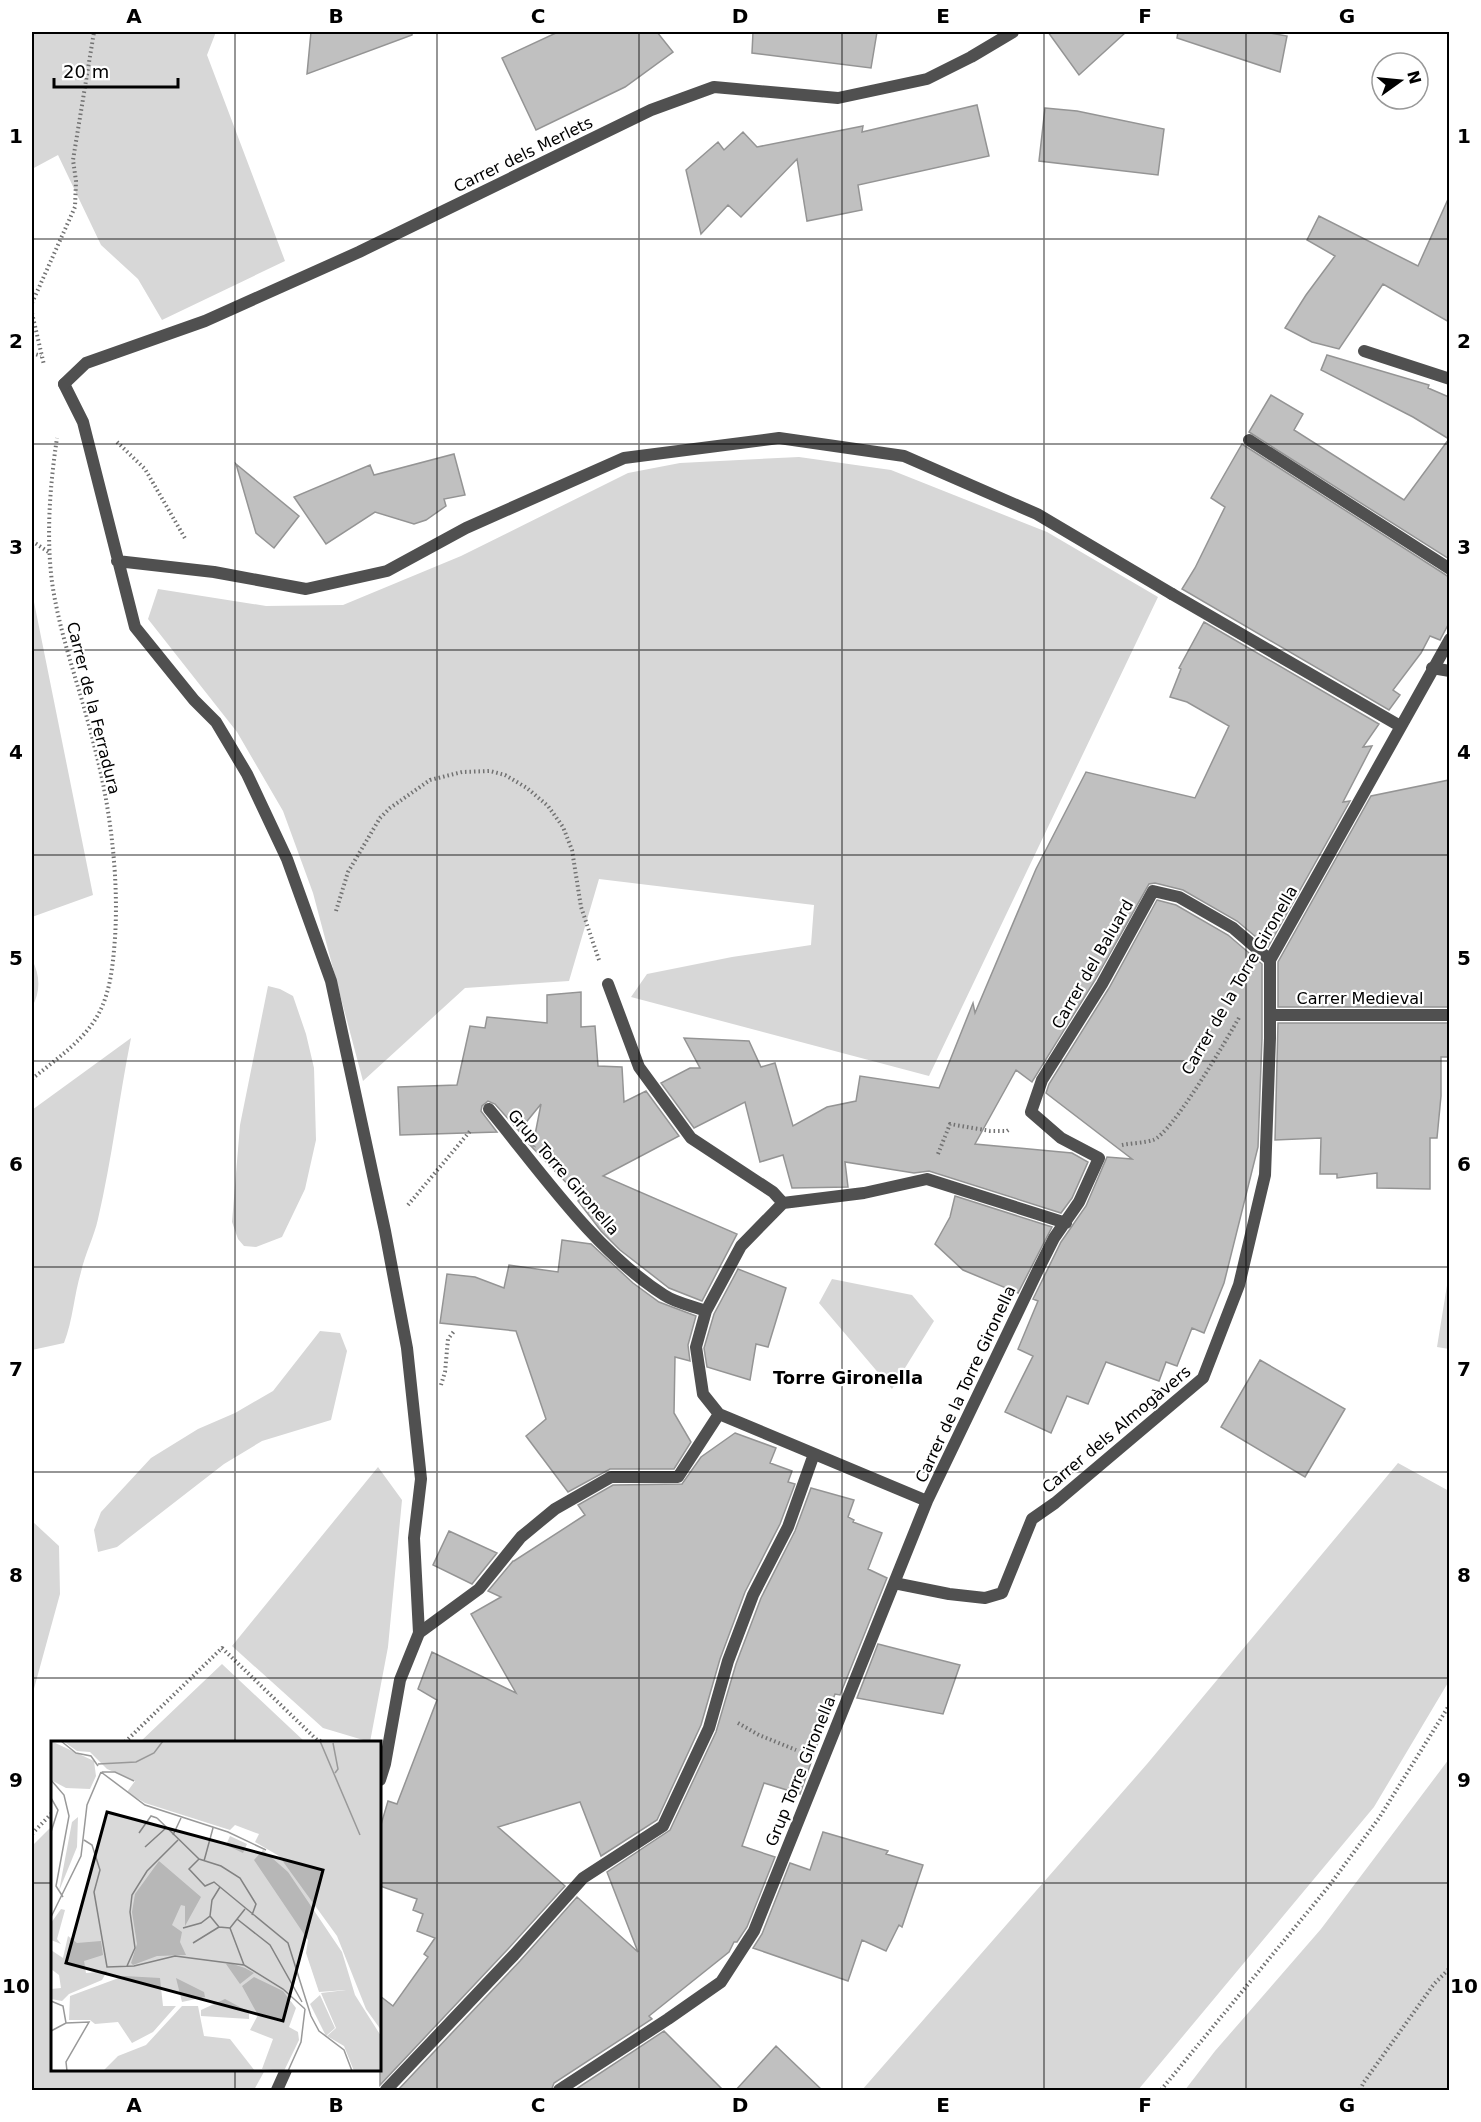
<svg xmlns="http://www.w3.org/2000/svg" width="1481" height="2122" viewBox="0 0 1481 2122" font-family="'DejaVu Sans',sans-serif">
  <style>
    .green { fill: #d7d7d7 }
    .building { fill: #c0c0c0; stroke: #949494; stroke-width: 1.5 }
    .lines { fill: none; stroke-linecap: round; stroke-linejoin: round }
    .path { stroke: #727272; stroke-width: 4; stroke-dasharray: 1.5 3; stroke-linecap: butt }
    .service { stroke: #505050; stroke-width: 12 }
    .pedestrian { stroke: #505050; stroke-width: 12 }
    .minor { stroke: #505050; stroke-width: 12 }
    .grid { fill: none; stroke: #000; stroke-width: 1.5; stroke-opacity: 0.55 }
    .labels { text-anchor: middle; stroke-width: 4.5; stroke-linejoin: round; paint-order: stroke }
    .street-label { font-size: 16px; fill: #000; stroke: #fff }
    .neighbourhood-label { font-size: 18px; font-weight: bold; fill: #000; stroke: #fff }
    .inset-road { fill: none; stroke: #999; stroke-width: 1.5 }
    .view { fill: #000; fill-opacity: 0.15; stroke: #000; stroke-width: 3 }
    .inset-edge { fill: none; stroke: #000; stroke-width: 3 }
    .neatline { fill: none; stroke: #000; stroke-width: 2 }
    .grid-label { font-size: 20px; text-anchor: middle; font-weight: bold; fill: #000 }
  </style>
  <rect width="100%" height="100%" fill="#fff"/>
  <path class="green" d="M32,32H216L207,55L285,261L162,320L138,279L101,245L58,155L32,169Z
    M799,457L891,470L1047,532L1158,597L929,1076L631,997L647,974L732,957L811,945L814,905L599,879L569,981L465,988L363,1081L313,893L283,811L237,732L148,619L158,589L266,606L343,605L461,556L628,473L680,463Z
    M32,592L93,895L32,917Z
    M32,960C40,974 41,992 32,1007Z
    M268,986L280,989L293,996L306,1034L314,1068L316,1140L305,1189L282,1237L256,1247L244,1246L238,1239L232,1222L240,1125Z
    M131,1038C119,1098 112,1159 98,1219C94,1237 85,1254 81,1272C74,1295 73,1320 64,1343L32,1350V1110Z
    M1449,1273L1450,1349H1449L1437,1347Z
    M832,1279L912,1295L934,1321L892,1389L819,1303Z
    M320,1331L340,1333L347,1351L331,1420L262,1441L224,1464L117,1547L98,1552L94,1530L101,1512L151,1458L198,1429L235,1413L273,1391Z
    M1398,1463L1449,1491V1681L1374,1807L1138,2090H862L1147,1764Z
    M378,1467L402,1500L388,1647L370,1742L323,1728L232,1646Z
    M32,1521L59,1546L60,1594L32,1696Z
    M222,1664L305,1742H140Z
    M1449,1759V2090H1185L1215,2051L1321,1929Z
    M52,1826V2070H265L254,2090H32V1846Z"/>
  <path class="building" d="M311,32H412V35L307,74Z
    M558,32H657L673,52L625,87L536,130L502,58Z
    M753,32H877L871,68L752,53Z
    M1048,32H1126L1079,75Z
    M1178,32H1264L1287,36L1280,72L1177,38Z
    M977,105L989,156L858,185L862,210L807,221L797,159L741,217L728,205L701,234L686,170L718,142L724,150L743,132L757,147L863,126L862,132Z
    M1045,108L1077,111L1164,129L1158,175L1039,161Z
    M1449,197V322L1383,284L1339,349L1312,342L1285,328L1306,295L1335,256L1307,240L1319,216L1418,266Z
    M1327,355L1429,385L1428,388L1449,397V559L1249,432L1271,395L1303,414L1294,430L1404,500L1449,439L1413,417L1321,370Z
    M1242,444L1449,577V623L1440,640L1430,636L1421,653L1393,690L1400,695L1389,710L1182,589L1195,568L1225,507L1211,498Z
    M454,454L465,495L444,499L446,506L426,520L414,524L375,512L326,544L294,497L370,465L374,475Z
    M236,464L299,516L274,548L256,533Z
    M1204,622L1379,724L1363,747L1372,746L1343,802L1350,801L1268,947L1237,921L1183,890L1155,883L1149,884L1095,980L1032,1082L1016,1070L975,1144L1072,1153L1088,1162L1072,1198L1061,1213L929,1171L914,1173L845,1162L848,1187L792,1188L783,1155L760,1162L745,1102L694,1128L661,1083L690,1068H700L684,1038L749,1041L761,1067L775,1063L793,1126L827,1107L856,1101L860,1076L939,1088L973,1003L975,1013L1036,869L1086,772L1195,798L1229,726L1187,702L1170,697L1181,669L1179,668Z
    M1449,780V1007H1278V962L1371,796Z
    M1157,900L1176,905L1228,935L1262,964V1038L1258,1147L1224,1283L1204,1333L1192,1328L1177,1366L1166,1362L1159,1381L1106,1362L1088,1404L1067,1396L1051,1433L1005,1412L1033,1356L1018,1349L1038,1301L1033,1299L1061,1242L1086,1206L1107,1157L1132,1159L1046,1093L1049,1084L1109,988Z
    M581,992V1027L595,1026L598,1066L622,1067L624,1102L646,1091L679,1136L603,1176L737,1234L702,1301L669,1288L620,1250L601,1231L578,1201L580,1197L530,1145L534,1146L533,1145L541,1104L519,1131L495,1104L488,1101L482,1106L481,1111L497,1132L400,1135L398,1087L457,1085L470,1026L485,1028L487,1017L547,1023V995Z
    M1278,1023H1449V1057H1441V1096L1437,1138H1430V1189L1377,1188V1173L1337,1178V1174H1320L1321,1138L1275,1140Z
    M955,1196L1052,1227L1018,1293L963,1270L935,1244L950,1217Z
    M562,1240L591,1244L633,1283L659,1302L696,1316L688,1345L690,1361L675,1357L674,1413L691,1442L674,1469H610L568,1492L526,1436L546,1419L516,1331L440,1323L447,1274L475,1277L504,1288L509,1265L558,1272Z
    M738,1269L786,1288L768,1347L756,1344L750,1380L707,1367L704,1348L714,1314Z
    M1260,1360L1345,1409L1305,1477L1221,1427Z
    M735,1433L776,1448L770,1463L792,1471L788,1482L795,1484L780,1524L745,1592L720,1659L701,1725L657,1820L601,1856L580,1802L498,1827L565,1886L508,1949L380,2085V1996L393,2006L428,1957L424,1954L435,1938L417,1931L423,1914L413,1910L417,1899L380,1886V1828L388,1801L397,1804L437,1700L418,1689L432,1652L516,1693L471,1614L501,1597L488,1591L513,1561H514L585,1515L578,1505L613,1485L682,1484L701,1457Z
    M811,1488L854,1500L848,1517L854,1520L853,1522L882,1533L868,1569L887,1578L840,1695L835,1694L800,1794L764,1783L742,1846L775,1857L747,1927L737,1942H734L729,1952L649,2016L652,2019L554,2083L551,2091H397L520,1961L577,1897L638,1952L607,1872L670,1830L716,1732L736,1664L761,1598L795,1531Z
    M449,1531L497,1553L472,1584L433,1565Z
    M878,1644L960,1665L943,1714L857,1698Z
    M823,1832L888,1851L886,1854L923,1865L902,1927L899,1925L886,1951L862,1940L848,1981L753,1948L762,1934L790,1863L810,1870Z
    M664,2031L724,2091H573Z
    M776,2046L823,2091H735Z"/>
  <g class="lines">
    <path class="path" d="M32,303L75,207L76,181L73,160L94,32
      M32,313L44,365
      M32,353L41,356
      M117,442L145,469L186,540
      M32,541L50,553
      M336,911L348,872L380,818L390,808L430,780L462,772L490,771L505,775L527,788L548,806L563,827L572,850L581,907L599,960
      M32,1079C55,1060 85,1040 99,1013C111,990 113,963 115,938C119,876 110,805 94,745C81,690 60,638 52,582C46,535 50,485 57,438
      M1122,1145C1132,1143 1144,1143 1153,1140C1172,1134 1228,1037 1240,1016
      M938,1154L950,1124L990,1131H1007L1010,1129
      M408,1205L471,1130
      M441,1385L445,1372L448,1339L455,1330
      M738,1723L759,1735L796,1750
      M125,1742L222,1648L317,1740L324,1742
      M32,1834L52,1813
      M1161,2090L1329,1886L1379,1818L1450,1704
      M1360,2090L1364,2082L1434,1984L1450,1968"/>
    <path class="service" d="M64,384L83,422L135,627L194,700L216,722L247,774L287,859L331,981L385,1231L407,1348L421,1479L414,1538L419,1633
      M117,561L214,572L306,589L387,571L466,528L624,458L779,438L904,456L1037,514L1172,594"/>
    <path class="pedestrian" d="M1432,668L1450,671
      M1270,1015H1450"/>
    <path class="minor" d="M1364,351L1450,379
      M64,384L86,363L205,321L359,252L651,110L714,87L838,98L927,79L971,57L1013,32
      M1249,440L1450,569
      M1172,594L1400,726
      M608,984L639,1067L691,1138L773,1192L783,1203
      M489,1109C541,1172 595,1251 664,1295C676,1303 693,1306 706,1311
      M927,1501L719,1414L703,1394L696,1347L706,1311L741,1246L783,1203L864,1193L927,1179L1066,1223
      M894,1583L949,1594L985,1598L1002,1593L1032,1519L1055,1503L1203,1378L1239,1285L1265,1175L1270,1038V960L1450,639
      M380,1780L385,1764L400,1680L419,1633L479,1589L521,1537L555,1509L611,1477H678L719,1414
      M277,2090L286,2070
      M386,2090L514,1955L583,1878L663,1826L709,1728L728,1661L753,1595L788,1527L814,1454
      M559,2090L668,2019L721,1982L754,1931L927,1501L1039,1268L1054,1238L1079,1202L1099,1158L1061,1138L1031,1112L1042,1080L1102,984L1153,891L1179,897L1233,928L1270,960"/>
  </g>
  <path class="grid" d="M235,32V1742M437,32V2090M639,32V2090M842,32V2090M1044,32V2090M1246,32V2090M32,239H1450M32,444H1450M32,650H1450M32,855H1450M32,1061H1450M32,1267H1450M32,1472H1450M32,1678H1450M32,1883H52M380,1883H1450M235,2070V2090"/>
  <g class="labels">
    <g class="street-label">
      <text transform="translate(523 154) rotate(-26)" y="6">Carrer dels Merlets</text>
      <text transform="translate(94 708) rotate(76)" y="6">Carrer de la Ferradura</text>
      <text transform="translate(1092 964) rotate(-60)" y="6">Carrer del Baluard</text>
      <text transform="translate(1239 980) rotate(-60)" y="6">Carrer de la Torre Gironella</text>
      <text x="1360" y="1004">Carrer Medieval</text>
      <text transform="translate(564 1172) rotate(49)" y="6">Grup Torre Gironella</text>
      <text transform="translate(965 1384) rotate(-65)" y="6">Carrer de la Torre Gironella</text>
      <text transform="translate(1116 1429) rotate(-40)" y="6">Carrer dels Almogàvers</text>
      <text transform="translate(800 1771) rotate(-68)" y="6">Grup Torre Gironella</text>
    </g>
    <g class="neighbourhood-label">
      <text x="848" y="1384">Torre Gironella</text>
    </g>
  </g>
  <g transform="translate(51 1741)">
    <rect width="330" height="330" fill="#fff"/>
    <path d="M0,0L43,20L45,35L39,48L15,47L0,39ZM12,0H330V289L315,268L286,195L228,115L204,101L208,93L184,84L179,89L94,62L76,51L84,40L56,28L39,11L26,10ZM27,76L26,106L8,150L21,81ZM179,95L196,103L192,112L175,104ZM212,109L237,131L291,211L304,254L330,295V330H303L293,305L276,295L285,287L270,252L295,249L268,251L255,212L257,199L203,119ZM108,120L150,156L134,185V165L130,164L121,184L131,191L129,201L135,214L106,215L82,224L80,222L86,203L81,171L84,153ZM10,168L14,169L6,198L10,203L0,199V182ZM17,195L26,202L50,200L52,214L33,220L35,232L56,230L51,239L18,253L11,260L0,258V248L10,247L8,234L0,228V209L12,217ZM179,222L194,227L203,232L189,243L175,223ZM73,235L109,237L112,265H125L102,291L81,302L67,281L44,283L39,279H18L19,255ZM203,236L232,250L245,267L238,286L247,291L248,299L233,330L211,328L222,298L199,289L207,274L191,245ZM125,237L153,251L154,256L131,261ZM269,254L284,287L275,295L259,263ZM174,258L198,271V278L150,275V269ZM131,265H147L153,295L179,298L204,330H52L67,315L95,304Z" fill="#d7d7d7"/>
    <path class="inset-road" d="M10,0L25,12L40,15L47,25M269,0L309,94M282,2L287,28L284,32M47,23L85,21L103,12L112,0M50,31L94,64L177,91L215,109M51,31H64L83,40M0,39L13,54L18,75L5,145L12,156M0,57L7,69L0,91M106,77L148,118M88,92L100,75L106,77M122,94L130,77M33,99L41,104L49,129L43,151L56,226L83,225L124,215L193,224M94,106L115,87M148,118L138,128L154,145L163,141L237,202L260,275L268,290L293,309L301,330M148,118L170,125L189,137L205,163L201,174M153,120L162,87M159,175L168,186L179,187M0,176L30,115L36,64L50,31M186,178L219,204L251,261M132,187L150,182L159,175L161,159L169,146M179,187L193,224L232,248L254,268M179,187L194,168M142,202L168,186M76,225L84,207L79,171L81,154L96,130L127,99M0,260L12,265L15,282M0,290L15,282L38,281L15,321L16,330M237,330L250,301L254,268"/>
    <path class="view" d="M56,71L272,129L232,280L15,222Z"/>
    <rect width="330" height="330" class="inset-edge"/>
  </g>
  <rect width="1481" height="2122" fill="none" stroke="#ffffff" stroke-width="66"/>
  <g transform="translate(1400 81) rotate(75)"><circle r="28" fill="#ffffff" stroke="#999999" stroke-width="1.5"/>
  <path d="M0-4.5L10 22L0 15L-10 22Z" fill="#000000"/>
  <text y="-9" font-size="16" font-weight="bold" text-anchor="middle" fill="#000000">N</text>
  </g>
  <path d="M54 78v9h124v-9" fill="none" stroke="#000000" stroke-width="3"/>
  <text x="63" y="78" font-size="18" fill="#000000" stroke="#ffffff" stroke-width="4.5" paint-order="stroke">20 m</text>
  <rect x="33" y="33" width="1415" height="2056" class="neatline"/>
  <g class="grid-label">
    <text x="134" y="23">A</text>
    <text x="336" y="23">B</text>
    <text x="538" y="23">C</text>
    <text x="740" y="23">D</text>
    <text x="943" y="23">E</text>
    <text x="1145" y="23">F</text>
    <text x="1347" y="23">G</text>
    <text x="16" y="143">1</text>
    <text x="1464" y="143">1</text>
    <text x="16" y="348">2</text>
    <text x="1464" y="348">2</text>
    <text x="16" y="554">3</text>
    <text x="1464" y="554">3</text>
    <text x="16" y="759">4</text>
    <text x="1464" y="759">4</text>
    <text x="16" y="965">5</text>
    <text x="1464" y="965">5</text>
    <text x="16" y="1171">6</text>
    <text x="1464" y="1171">6</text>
    <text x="16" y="1376">7</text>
    <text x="1464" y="1376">7</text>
    <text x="16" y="1582">8</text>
    <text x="1464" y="1582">8</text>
    <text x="16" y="1787">9</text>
    <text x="1464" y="1787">9</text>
    <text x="16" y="1993">10</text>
    <text x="1464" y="1993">10</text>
    <text x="134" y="2112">A</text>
    <text x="336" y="2112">B</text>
    <text x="538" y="2112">C</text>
    <text x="740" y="2112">D</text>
    <text x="943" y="2112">E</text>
    <text x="1145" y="2112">F</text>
    <text x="1347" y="2112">G</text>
  </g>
</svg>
